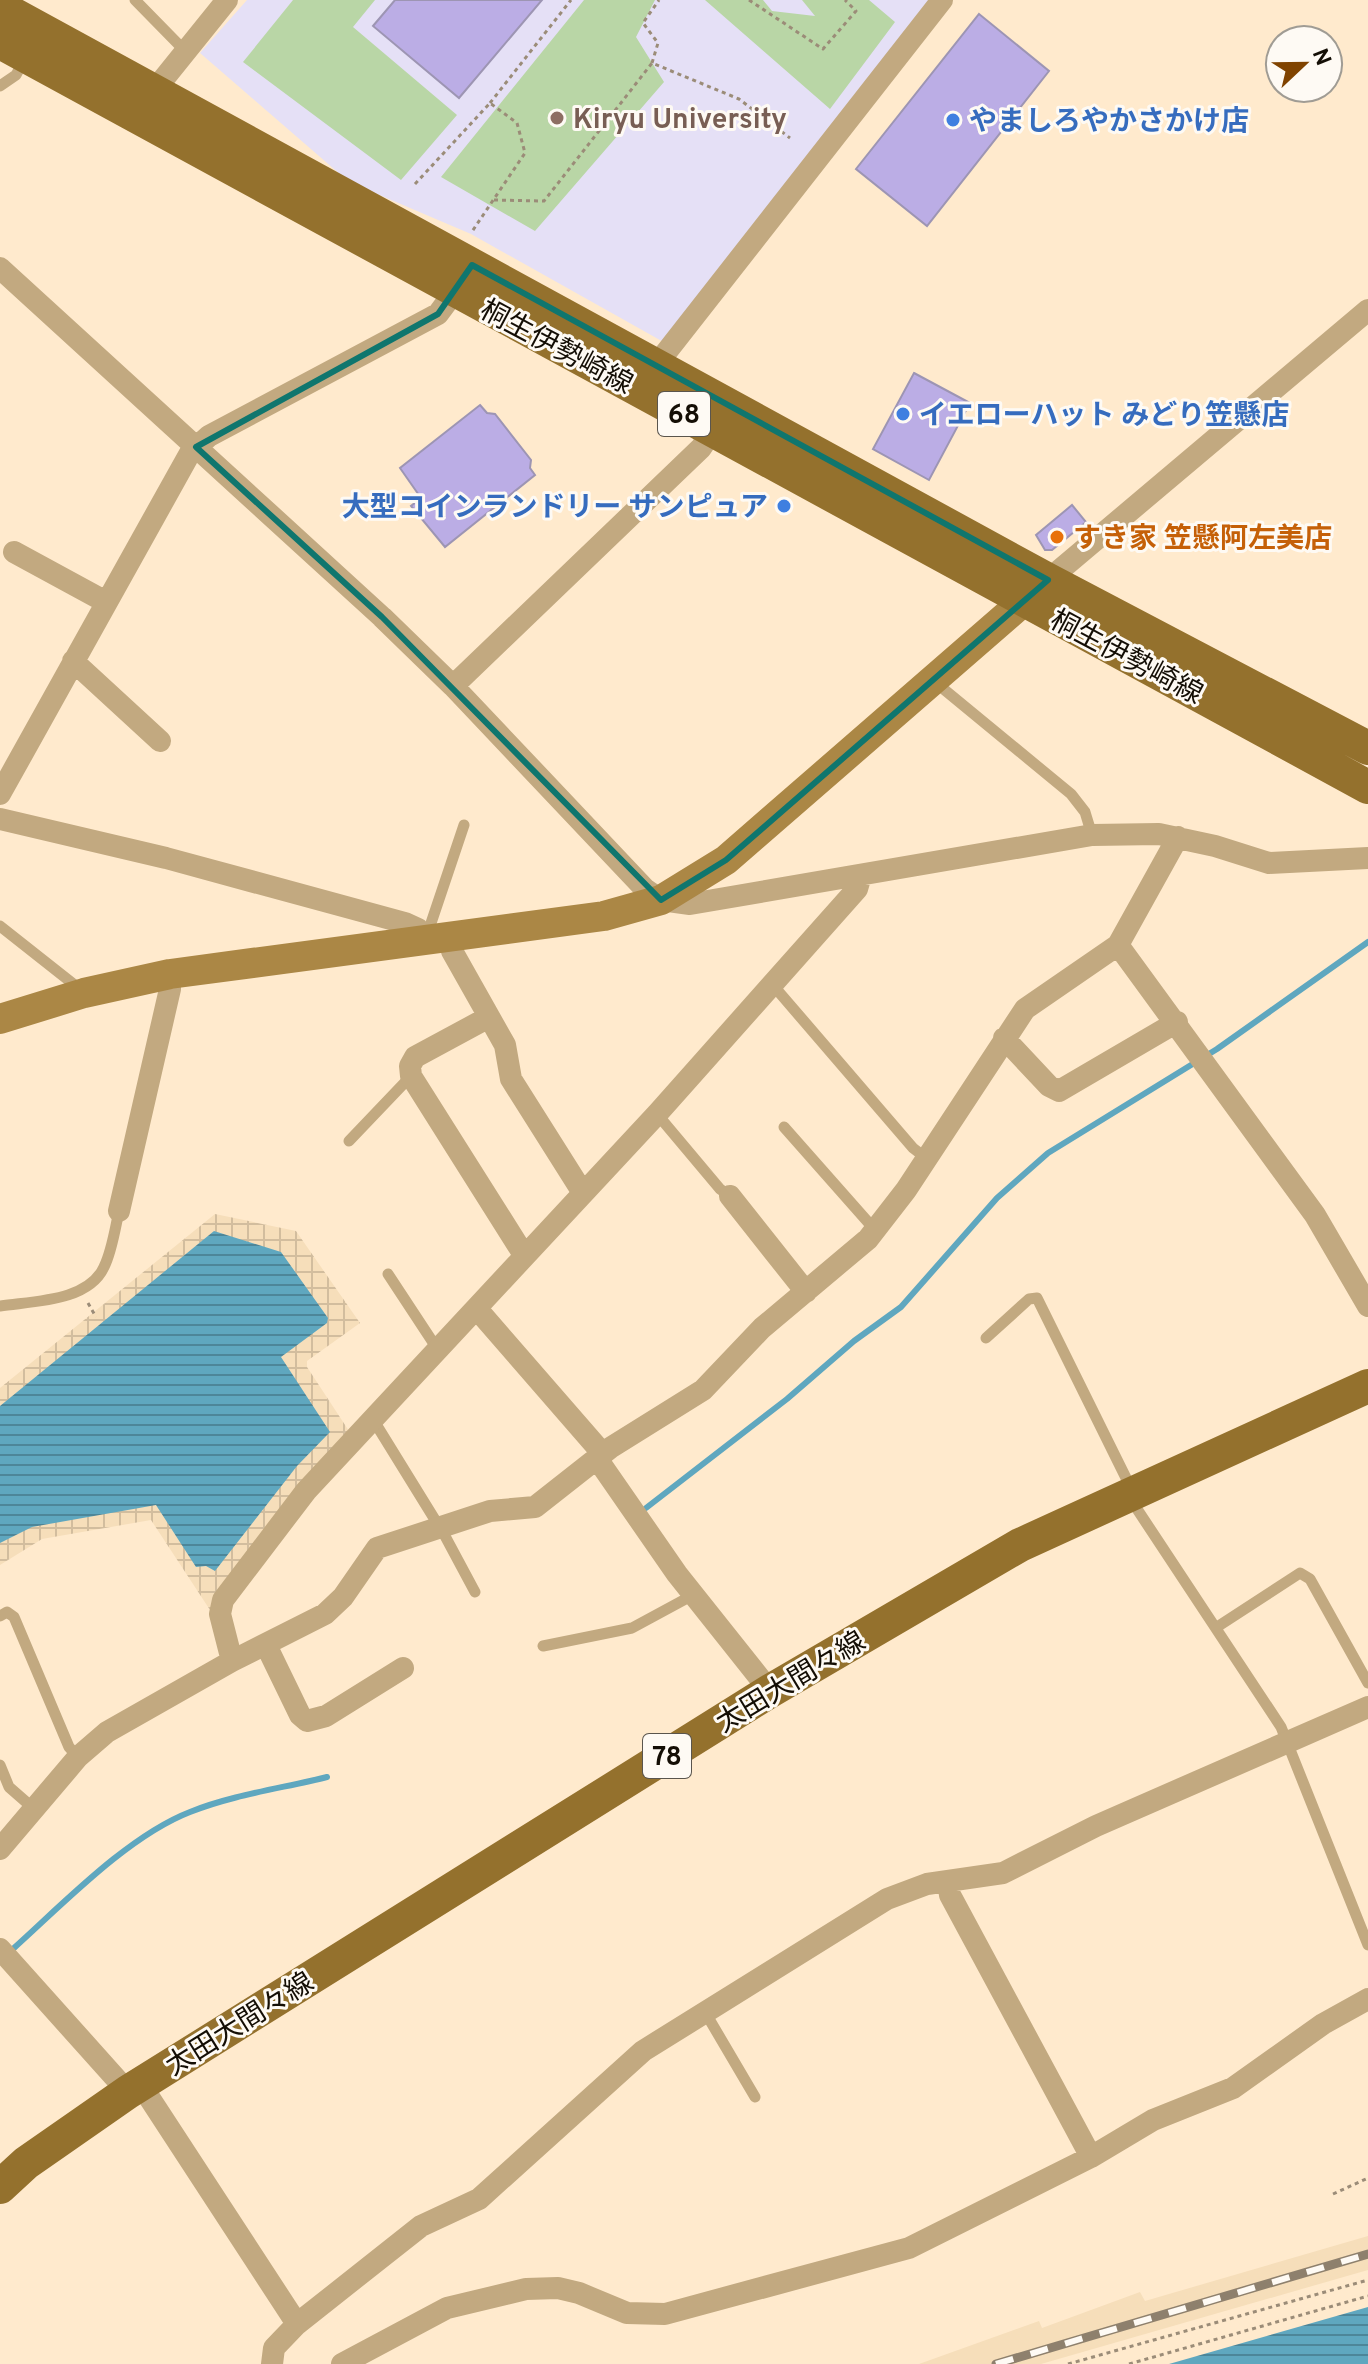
<svg xmlns="http://www.w3.org/2000/svg" width="1368" height="2364" viewBox="0 0 1368 2364" font-family="Overpass,'Noto Sans JP',sans-serif">
  <style>
    .built { fill: #f6deba }
    .industrial { fill: url(#industrial-grid) }
    .education { fill: #e5e0f6 }
    .garden { fill: #b9d6a6 }
    .water { fill: url(#water-rules) }
    .lines { fill: none; stroke-linecap: round; stroke-linejoin: round }
    .stream { stroke: #5fa7bf; stroke-width: 6 }
    .building { fill: #bbade5; stroke: #9d95b3; stroke-width: 2 }
    .path { stroke: #9b8c78; stroke-width: 3; stroke-dasharray: 4 4; stroke-linecap: butt }
    .lane { stroke: #c2a980; stroke-width: 11 }
    .street { stroke: #c2a980; stroke-width: 22 }
    .secondary { stroke: #ab8745; stroke-width: 30 }
    .primary { stroke: #94712d; stroke-width: 34 }
    .rail-casing { stroke: #8e806d; stroke-width: 9 }
    .rail { stroke: #fefaf4; stroke-width: 6; stroke-dasharray: 18; stroke-linecap: butt }
    .marked { fill: none; stroke: #0f766e; stroke-width: 6; stroke-linejoin: round }
    .education-dot { fill: #8d6e63; stroke: #fefaf4; stroke-width: 3 }
    .shop-dot { fill: #3f7fe0; stroke: #fefaf4; stroke-width: 3 }
    .food-dot { fill: #e8710a; stroke: #fefaf4; stroke-width: 3 }
    .labels { text-anchor: middle; stroke-width: 6; stroke-linejoin: round; paint-order: stroke }
    .shield { fill: #fefaf4; stroke: #5a554d; stroke-width: 2 }
    .shield-label { font-size: 26px; font-weight: bold; fill: #140e05 }
    .education-label { font-size: 28px; font-weight: bold; fill: #785e54; stroke: #fefaf4; text-anchor: start }
    .shop-label { font-size: 28px; font-weight: bold; fill: #366cbe; stroke: #fefaf4; text-anchor: start }
    .street-label { font-size: 28px; fill: #140e05; stroke: #fefaf4 }
    .food-label { font-size: 28px; font-weight: bold; fill: #c56008; stroke: #fefaf4; text-anchor: start }
  </style>
  <defs>
    <pattern id="industrial-grid" width="8" height="8" patternUnits="userSpaceOnUse" patternTransform="scale(2)"><rect width="8" height="8" fill="#f6deba"/><path d="M0 4h8M4 0v8" fill="none" stroke="#d2bd9e"/></pattern>
    <pattern id="water-rules" width="6" height="5" patternUnits="userSpaceOnUse" patternTransform="scale(2)"><rect width="6" height="5" fill="#5fa7bf"/><path d="M0 2.5h6" fill="none" stroke="#4d8699"/></pattern>
  </defs>
  <rect width="100%" height="100%" fill="#ffeacd"/>
  <path class="built" d="M1368,2236V2270L1041,2364H919L1039,2321L1042,2328L1140,2292L1145,2301Z"/>
  <path class="industrial" d="M215,1214L296,1231L360,1323L307,1361V1367L349,1431L212,1613L151,1520L42,1539L0,1565V1388Z"/>
  <path class="education" d="M247,0H929L667,344L471,234L349,182L200,53Z"/>
  <path class="garden" d="M293,0H375L353,27L457,115L401,180L243,62Z
    M584,0H655L636,37L664,82L535,231L441,177Z
    M705,0H763L772,11L815,16L802,0H869L895,22L830,109Z"/>
  <path class="water" d="M214,1231L281,1252L328,1318L327,1323L281,1357L330,1432L297,1466L215,1571L206,1566L196,1567L156,1505L32,1527L0,1543V1406Z
    M1368,2307V2364H1169Z"/>
  <g class="lines">
    <path class="stream" d="M646,1508L787,1399L854,1341L901,1307L997,1198L1048,1153L1217,1049L1368,942
      M14,1948C63,1904 128,1836 190,1812C232,1795 283,1788 327,1777"/>
  </g>
  <path class="building" d="M395,0H542L459,98L373,26Z
    M979,14L1049,71L927,226L856,169Z
    M914,373L970,403L929,480L873,449Z
    M480,405L487,413L495,414L531,460L530,468L535,475L445,547L411,506L421,498L400,468Z
    M1072,505L1086,522L1052,550H1045L1036,535Z"/>
  <g class="lines">
    <path class="path" d="M749,0L823,49L856,11L845,0
      M652,63L658,43L643,23L659,0
      M490,103L571,0
      M610,117L652,63L739,99L790,138
      M415,184L490,103L517,123L525,153L471,233
      M494,200L544,201L610,117L628,123
      M88,1303L96,1317
      M1333,2194L1368,2178
      M1068,2364L1368,2280
      M1129,2364L1368,2296"/>
    <path class="lane" d="M135,0L186,52
      M0,86L16,75L25,58
      M935,682L1071,794L1085,812L1092,835
      M0,926L81,990
      M426,938L464,825
      M772,984L913,1148L926,1158
      M657,1114L720,1189L730,1196
      M784,1127L875,1230
      M349,1141L411,1076
      M388,1274L438,1350
      M0,1306C32,1301 88,1302 104,1267C112,1251 115,1229 119,1211
      M986,1338L1029,1299L1037,1298L1128,1482L1135,1506L1281,1727L1368,1945
      M374,1421L445,1536L475,1592
      M0,1616L7,1612L14,1617L69,1747L78,1757
      M1217,1627L1300,1573L1310,1579L1368,1683
      M543,1646L632,1628L693,1595
      M0,1765L9,1787L33,1808
      M705,2012L755,2097"/>
    <path class="street" d="M153,92L227,0
      M0,268L382,617L453,686L645,889L661,900L690,904L1092,835L1159,834L1215,846L1269,863L1368,858
      M657,364L942,0
      M14,552L106,602
      M1048,580L1368,310
      M73,661L160,741
      M453,686L701,448L713,430
      M0,794L190,453L209,436L438,314L464,279
      M0,819L166,858L405,923L418,929L426,939
      M448,937L452,951L505,1045L511,1079L583,1193
      M1118,945L1315,1215L1368,1306
      M489,1017L415,1057L410,1066L411,1076L524,1255
      M1004,1038L1049,1086L1059,1091L1177,1022
      M730,1196L806,1292
      M119,1211L170,989V974
      M477,1309L603,1454
      M598,1460L677,1574L770,1691
      M266,1645L300,1715L307,1721L326,1716L403,1668
      M232,1661L220,1614L223,1600L306,1491L657,1114L857,889L861,875
      M0,1849L78,1757L107,1732L232,1661L325,1614L343,1597L377,1548L490,1511L535,1507L610,1448L703,1390L762,1328L868,1239L906,1190L1025,1009L1118,945L1178,837
      M948,1882L950,1895L1091,2157
      M0,1949L128,2092
      M141,2085L297,2324
      M272,2364L274,2348L297,2324L421,2226L479,2199L643,2051L887,1899L927,1884L1003,1873L1096,1826L1368,1707
      M342,2364L447,2308L526,2289L558,2288L579,2293L627,2313L665,2314L909,2248L1091,2157L1153,2120L1233,2088L1323,2024L1368,1999"/>
    <path class="secondary" d="M0,1019L84,993L170,974L604,916L661,900L726,860L1040,587"/>
    <path class="primary" d="M0,7L1048,580L1368,748
      M0,42L1368,787
      M0,2187L26,2163L128,2092L770,1691L1020,1545L1368,1386"/>
    <g class="rail-casing">
      <path id="rail" d="M996,2364L1368,2254"/>
    </g>
    <use href="#rail" class="rail"/>
  </g>
  <path class="marked" d="M472,265L1048,580L726,860L661,900L382,617L196,447L438,314Z"/>
  <circle class="education-dot" cx="557" cy="118" r="8"/>
  <g class="shop-dot">
    <circle cx="953" cy="120" r="8"/>
    <circle cx="903" cy="414" r="8"/>
    <circle cx="784" cy="506" r="8"/>
  </g>
  <circle class="food-dot" cx="1057" cy="537" r="8"/>
  <g class="labels">
    <g class="shield">
      <rect x="658" y="392" width="52" height="44" rx="6"/>
      <rect x="643" y="1734" width="48" height="44" rx="6"/>
    </g>
    <g class="shield-label">
      <text x="684" y="423">68</text>
      <text x="667" y="1765">78</text>
    </g>
    <g class="education-label">
      <text x="573" y="128">Kiryu University</text>
    </g>
    <g class="shop-label">
      <text x="969" y="130">やましろやかさかけ店</text>
      <text x="919" y="424">イエローハット みどり笠懸店</text>
      <text x="768" y="516" text-anchor="end">大型コインランドリー サンピュア</text>
    </g>
    <g class="street-label">
      <text transform="translate(557 346) rotate(28)" y="10">桐生伊勢崎線</text>
      <text transform="translate(1127 656) rotate(28)" y="10">桐生伊勢崎線</text>
      <text transform="translate(790 1681) rotate(-31)" y="10">太田大間々線</text>
      <text transform="translate(239 2023) rotate(-32)" y="10">太田大間々線</text>
    </g>
    <g class="food-label">
      <text x="1073" y="547">すき家 笠懸阿左美店</text>
    </g>
  </g>
  <g transform="translate(1304 64) rotate(68)"><circle r="38" fill="#fefaf4" stroke="#a09c94" stroke-width="2"/>
  <path d="M0-6L14 30L0 20L-14 30Z" fill="#804300"/>
  <text y="-12" font-size="22" font-weight="bold" text-anchor="middle" fill="#140e05">N</text>
  </g>
</svg>
